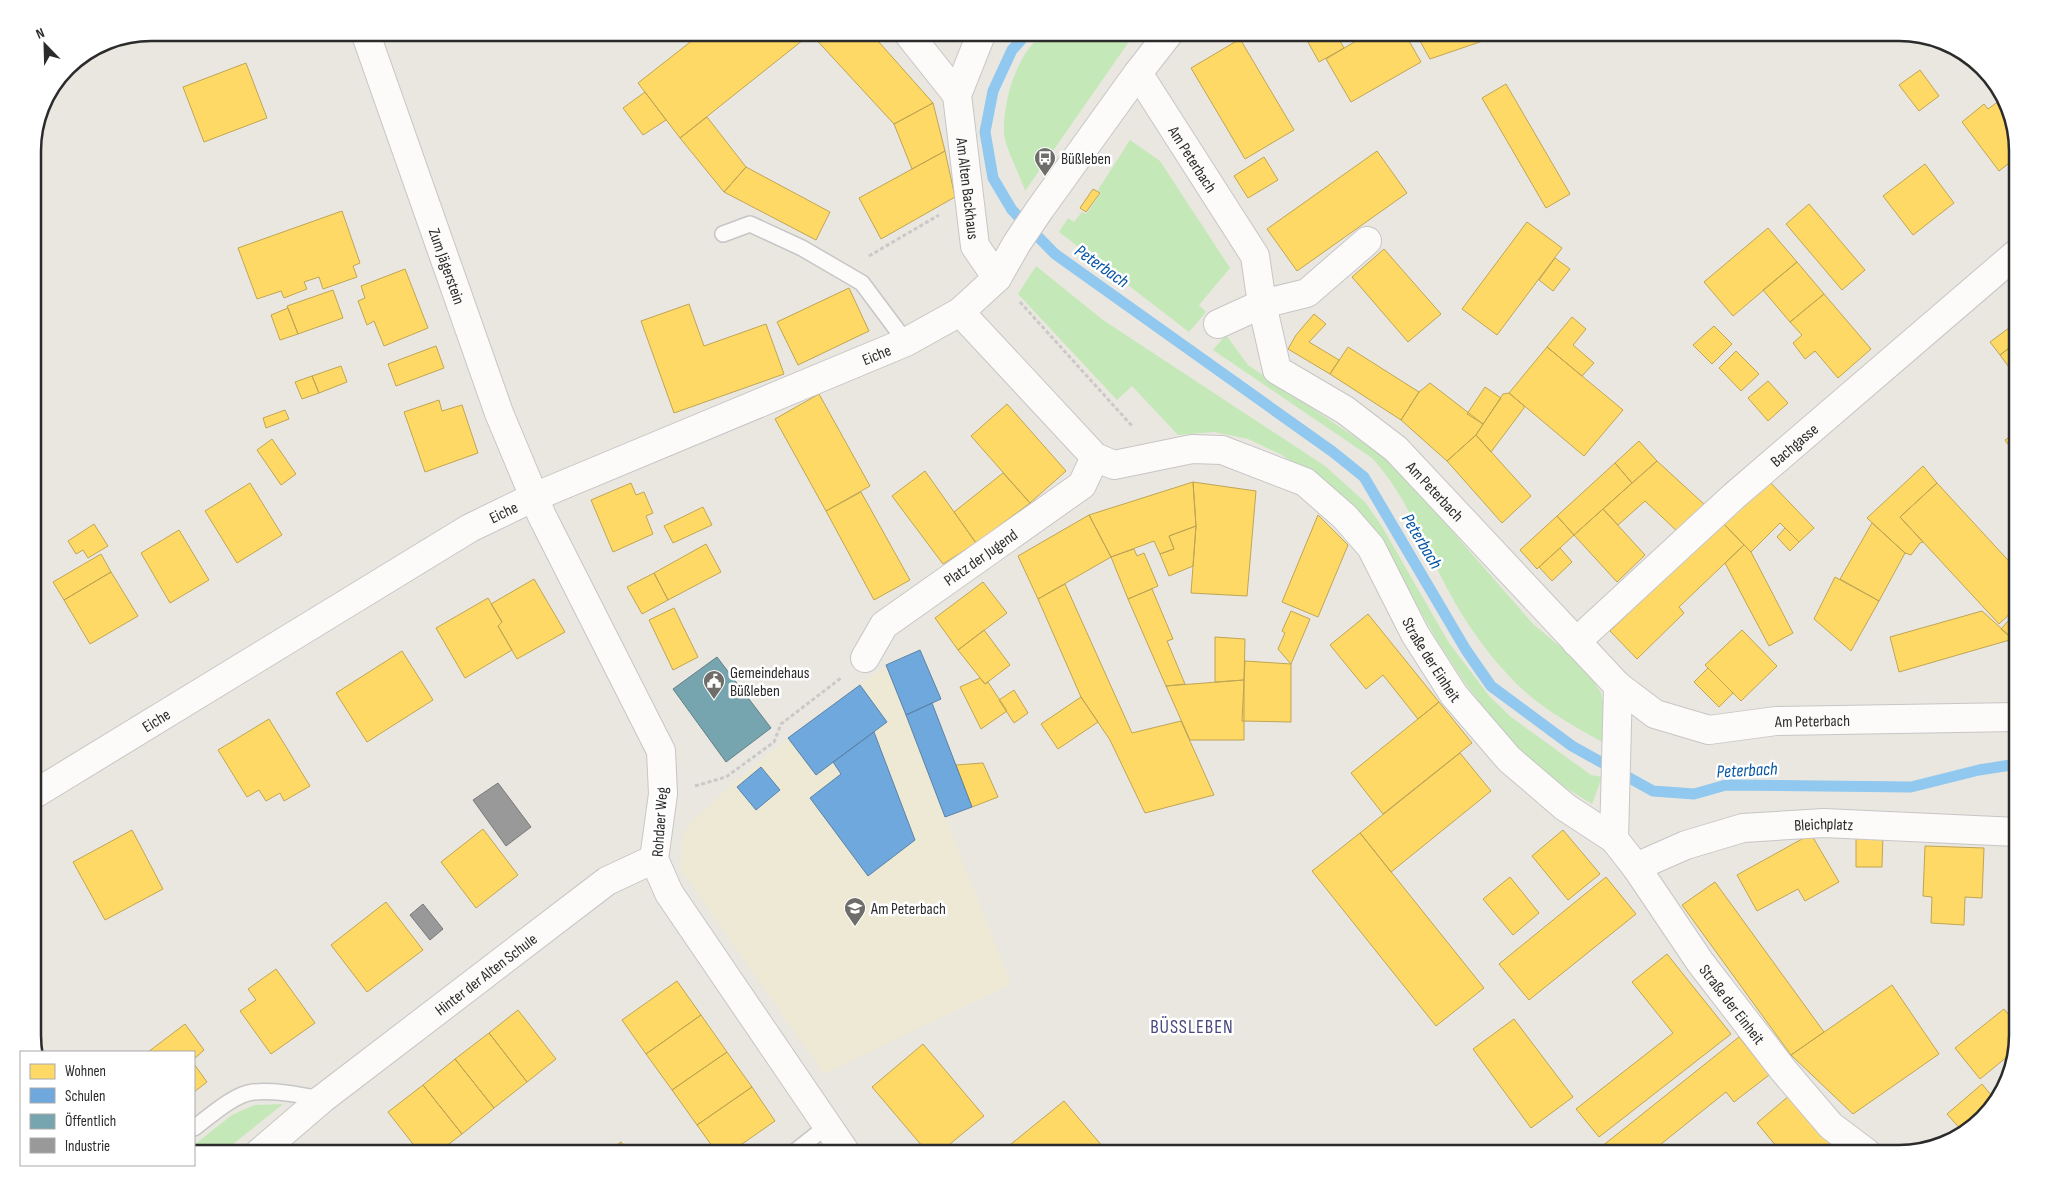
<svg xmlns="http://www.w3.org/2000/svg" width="2050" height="1186" viewBox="0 0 2050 1186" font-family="'Sofia Sans Condensed',sans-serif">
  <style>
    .education { fill: #ede9d4 }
    .green { fill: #c4e8b7 }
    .homes { fill: #ffd966; stroke: #bfa554 }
    .schools { fill: #6fa8dc; stroke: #5b82a7 }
    .public { fill: #76a5af; stroke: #608087 }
    .industry { fill: #999; stroke: #787878 }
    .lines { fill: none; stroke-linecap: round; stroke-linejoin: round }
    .stream { stroke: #90c8ef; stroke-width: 11 }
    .service-casing { stroke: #c7c6c6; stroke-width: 18 }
    .minor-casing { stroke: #c7c6c6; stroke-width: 30 }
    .tertiary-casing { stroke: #c7c6c6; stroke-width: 30 }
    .path { stroke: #cac9c8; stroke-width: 3; stroke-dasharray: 4 2.5; stroke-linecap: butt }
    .service { stroke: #fcfbfa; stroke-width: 15 }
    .minor { stroke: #fcfbfa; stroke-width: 28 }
    .tertiary { stroke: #fcfbfa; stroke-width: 28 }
    .labels { text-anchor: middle; stroke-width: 5; stroke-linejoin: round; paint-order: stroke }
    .poi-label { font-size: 16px; fill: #2b2b2b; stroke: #fff; text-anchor: start }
    .street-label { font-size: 16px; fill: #2b2b2b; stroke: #fff }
    .water-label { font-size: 18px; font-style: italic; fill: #0555a5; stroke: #fff }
    .quarter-label { font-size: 19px; letter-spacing: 1px; fill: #48497f; stroke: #fff }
    .rim { fill: none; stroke: #2b2b2b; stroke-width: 2.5 }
  </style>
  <rect width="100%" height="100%" fill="#eae7e0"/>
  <path class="education" d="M886,665L1011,984L824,1074L681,870L682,837L690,823L733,783L788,738Z"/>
  <path class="green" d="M1046,32L1135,33L1025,191C1021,177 1004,145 1004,133C1003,100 1017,51 1046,32Z
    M1130,140L1160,161L1230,268L1199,305L1206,312L1189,332L1059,232L1068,218L1074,222L1082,212L1086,214L1101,193L1098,190Z
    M1036,266L1103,320L1325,466L1365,502L1381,525L1449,643L1490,697L1511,717L1591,775L1602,777L1592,804L1550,778L1506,736L1465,683L1438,642L1371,524L1350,503L1282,455L1248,439L1214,432L1178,435L1132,386L1117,400L1018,294Z
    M1226,335L1248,365L1377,452L1405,477L1533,624L1574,658L1591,677L1601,693L1607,720L1606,744C1582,731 1557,717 1535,700C1508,679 1481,645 1463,616C1430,564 1414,504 1372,458L1213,350Z
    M283,1104L222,1153H194V1145L232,1115L245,1109L255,1105Z"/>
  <path class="homes" d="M703,32H813L680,138L638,83Z
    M813,32H870L933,103L894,124L811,34Z
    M1302,32H1324L1308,42Z
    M1324,32H1335L1344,48L1319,62L1308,42Z
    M1371,32H1404L1421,62L1351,102L1326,59Z
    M1415,32H1509L1430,59Z
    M1240,39L1294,130L1245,159L1191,68Z
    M246,63L267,118L204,142L183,87Z
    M1920,70L1939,96L1919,111L1899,85Z
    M1506,84L1570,194L1546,208L1482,98Z
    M645,92L666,120L643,135L623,108Z
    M2003,98L2017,144V157L1999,171L1962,122L1984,104L1988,109Z
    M933,103L945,151L912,169L894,124Z
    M707,117L746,167L724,192L680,138Z
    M945,151L955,197L881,239L859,198Z
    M1377,151L1407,193L1297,271L1267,229Z
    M1264,157L1278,180L1248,198L1234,176Z
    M1925,164L1954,203L1913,235L1883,196Z
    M746,167L830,212L816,240L724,192Z
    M1093,189L1100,193L1086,212L1080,208Z
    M1809,204L1865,270L1842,290L1786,224Z
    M342,211L360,263L353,266L357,277L323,289L319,277L304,282L307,289L284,298L281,291L257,299L238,248Z
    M1527,222L1562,248L1497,335L1462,309Z
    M1768,228L1797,262L1733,316L1704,282Z
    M1384,249L1441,314L1408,342L1352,277Z
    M1555,258L1570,269L1553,291L1539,280Z
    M1797,262L1824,294L1790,322L1763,290Z
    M405,269L428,328L384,346L374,321L367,325L358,301L365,298L361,286Z
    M849,288L869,331L798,365L777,322Z
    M333,290L343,318L298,334L287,306Z
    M1824,294L1871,349L1838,378L1815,351L1805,359L1793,343L1802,335L1790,322Z
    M689,304L704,346L766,324L784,374L674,413L641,321Z
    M288,308L298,334L280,340L271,315Z
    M1314,314L1326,324L1309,342L1339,360L1330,374L1288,349L1296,335Z
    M1572,317L1586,329L1573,345L1594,363L1582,376L1547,347Z
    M2017,322V342L2000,355L1990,342Z
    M1714,326L1732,344L1712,364L1693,345Z
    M2017,342V378L2000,355Z
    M436,346L444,368L396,386L388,364Z
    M1348,347L1419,392L1401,420L1330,374Z
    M1547,347L1623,410L1584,456L1509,393Z
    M1736,351L1759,374L1741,391L1719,368Z
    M341,366L347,382L319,393L312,376Z
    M312,376L319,393L302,399L295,382Z
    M1768,381L1788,403L1768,421L1748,398Z
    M1430,383L1483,424L1476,435L1447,461L1401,420L1419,392Z
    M1485,387L1501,398L1483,424L1467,414Z
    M1509,393L1524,406V408L1491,452L1476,435L1503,394Z
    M819,394L870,486L826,511L775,419Z
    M439,400L442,411L462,405L478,453L425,472L404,412Z
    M1007,404L1066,471L1030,503L971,436Z
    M285,410L289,419L266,428L263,418Z
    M2017,432V456L2005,440Z
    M1476,435L1531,496L1502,523L1447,461Z
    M272,439L296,474L281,485L257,450Z
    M1639,441L1657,461L1632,483L1615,463Z
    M1657,461L1705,505L1679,533L1645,501L1618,525L1603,509Z
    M1615,463L1632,483L1574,535L1557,516Z
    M1923,466L1937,483L1900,517L1923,542L1920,543L1911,555L1905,553L1867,518Z
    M925,471L976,543L943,564L892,496Z
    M1003,473L1030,503L976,543L954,512Z
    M1767,479L1814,528L1799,542L1780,523L1751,552L1722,522Z
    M1193,482L1256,491L1247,596L1191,593L1196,526Z
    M1193,482L1196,526L1169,536L1174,549L1160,554L1154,541L1111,557L1089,515Z
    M250,483L282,535L237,563L205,511Z
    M631,483L636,495L644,492L653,513L646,516L653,534L613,552L591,500Z
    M1937,483L2017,570V607L1999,624L1900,517Z
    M861,492L910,580L874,600L826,511Z
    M703,507L712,525L673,543L664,526Z
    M1603,509L1645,555L1617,582L1574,535Z
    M1089,515L1111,557L1038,599L1018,556Z
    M1318,515L1348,545L1318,617L1282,602Z
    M1557,516L1574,535L1537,569L1520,550Z
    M1722,522L1744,545L1679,607L1684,613L1637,659L1610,631Z
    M1872,523L1905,553L1879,601L1840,579Z
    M94,524L108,546L88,558L83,550L76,554L68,541Z
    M1196,526L1193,566L1169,576L1160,554L1174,549L1169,536Z
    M1785,528L1799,542L1790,551L1777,537Z
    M179,530L209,580L170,603L141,553Z
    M706,544L721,572L668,600L654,573Z
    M1744,545L1751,552L1793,633L1769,646L1725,563Z
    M1560,548L1572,562L1552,581L1539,567Z
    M1134,549L1137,556L1144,553L1158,586L1128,599L1111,557Z
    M101,554L111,572L64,600L53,582Z
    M111,572L138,616L90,644L64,600Z
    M654,573L668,600L642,614L627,587Z
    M1835,577L1879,601L1851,651L1814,619Z
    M534,579L565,632L517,659L498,626L502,622L491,604Z
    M983,582L1007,613L958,650L935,618Z
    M1065,584L1132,733L1181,721L1214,795L1145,813L1110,740L1081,697L1038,599Z
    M1152,589L1173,639L1167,641L1185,684L1166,686L1128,599Z
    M488,598L502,622L498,626L512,650L465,678L436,628Z
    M674,608L698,657L673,670L649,620Z
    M1291,611L1310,619L1291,664L1278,649L1285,633L1282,631Z
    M1982,611L2013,639L1899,672L1890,637Z
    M2017,611V643L2001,629Z
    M1368,614L1439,702L1418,719L1383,675L1366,689L1330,645Z
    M984,630L1010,665L985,684L958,650Z
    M1742,630L1777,666L1741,701L1705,665Z
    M1215,637L1245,639L1244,680L1215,682Z
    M402,651L433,700L367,742L336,693Z
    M1245,661L1291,664V722L1242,721Z
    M1708,668L1733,693L1719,707L1694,682Z
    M980,678L985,684L988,682L1007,711L981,729L960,687Z
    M1244,680V740H1190L1166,686Z
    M1014,690L1028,713L1014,723L999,700Z
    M1081,697L1098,722L1058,749L1041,724Z
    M1439,702L1472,743L1383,814L1351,773Z
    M269,719L310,786L284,801L280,793L266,801L259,790L247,797L218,750Z
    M1460,753L1491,791L1391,872L1360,833Z
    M983,763L998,797L972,807L956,765Z
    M483,829L518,875L476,908L441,862Z
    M132,830L163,889L105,920L73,862Z
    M1563,830L1600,874L1568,900L1532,856Z
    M1360,833L1484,988L1436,1026L1312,871Z
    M1811,834L1839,882L1805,901L1798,889L1757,911L1737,875Z
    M1856,834H1883L1882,867H1856Z
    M1925,846L1984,848L1982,898L1965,897L1964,925L1931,923L1932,897L1923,896Z
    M1510,877L1539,913L1513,935L1483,899Z
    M1606,877L1636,914L1529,1000L1499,964Z
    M1715,882L1824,1032L1791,1055L1682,905Z
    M386,902L423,950L367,992L331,945Z
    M1667,954L1731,1034L1599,1137L1576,1109L1673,1033L1632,982Z
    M276,969L315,1023L271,1054L240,1011L256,1000L248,989Z
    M677,981L701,1015L646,1054L622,1020Z
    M1892,985L1939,1054L1853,1114L1791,1055Z
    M2004,1009L2017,1025L2013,1052L1980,1079L1955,1048Z
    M518,1010L556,1059L527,1082L489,1033Z
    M701,1015L727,1052L672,1090L646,1054Z
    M1514,1019L1573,1097L1531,1128L1473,1049Z
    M185,1024L204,1050L194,1059V1052H148Z
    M489,1033L527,1082L494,1108L455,1059Z
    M1739,1037L1769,1075L1734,1102L1726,1092L1656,1148L1661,1153H1598L1596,1151Z
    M923,1044L984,1116L939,1153H928L872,1087Z
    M727,1052L752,1087L697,1125L672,1090Z
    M455,1059L494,1108L462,1134L423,1085Z
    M194,1064L207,1082L194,1092Z
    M1982,1084L1995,1100L1963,1132L1947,1114Z
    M423,1085L462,1134L437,1153H420L388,1112Z
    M752,1087L775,1121L729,1153H717L697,1125Z
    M1790,1095L1840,1153H1782L1757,1123Z
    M1064,1101L1108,1153H1000Z
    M621,1142L629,1153H606Z"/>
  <path class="schools" d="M920,650L941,699L906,715L886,665Z
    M860,685L887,722L816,775L788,738Z
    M932,703L972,807L945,817L906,715Z
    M874,732L915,840L868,876L810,798L841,774L833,762Z
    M761,767L780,790L756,810L737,787Z"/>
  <path class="public" d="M717,657L771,728L726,762L673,689Z"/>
  <path class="industry" d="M498,783L531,827L506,846L473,800Z
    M423,904L443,929L430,940L410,915Z"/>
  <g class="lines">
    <path class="stream" d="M1028,32L1012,50L993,91L985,132L993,178L1012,210L1055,254L1333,452L1364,477L1466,650L1491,686L1572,746L1653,791L1694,794L1726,785L1911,787L1979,770L2017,764"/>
    <g class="service-casing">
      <path id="service" d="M723,234L750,224L802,248L862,283L906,342
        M194,1128C209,1117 234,1094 253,1092C276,1090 300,1095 322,1099
        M793,1153L827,1126"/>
    </g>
    <g class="minor-casing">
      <g id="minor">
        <path id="s1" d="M365,32L499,413L542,516L661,751L663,794L654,859L669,893L846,1153"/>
        <path d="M907,32L957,95"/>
        <path id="s2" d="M982,32L957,95L975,246L997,278"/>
        <path id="s3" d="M1138,73L1255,256L1262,304L1277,370L1345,410L1396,449L1618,686L1655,714L1709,730L1776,721L2017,717"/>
        <path id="s4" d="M960,312L1095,457L1114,465L1192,449L1222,450L1305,482L1345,517L1371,547L1415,634L1454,695L1509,759L1565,807L1614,839L1636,867L1700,962L1784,1071L1831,1126L1867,1153"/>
        <path d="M1218,324L1262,304L1307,293L1367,241"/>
        <path id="s5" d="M1576,642L1734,496L2017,253"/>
        <path id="s6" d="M865,658L884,625L1082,485L1095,457"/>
        <path d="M1614,839L1618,686"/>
        <path id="s7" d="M1636,867L1686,845L1743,828L1824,823L2017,832"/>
        <path id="s8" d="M259,1153L322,1099L607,881L654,859"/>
      </g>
    </g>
    <g class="tertiary-casing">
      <g id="tertiary">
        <path id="s9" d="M33,795L470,528L534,497L906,342L960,312L997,278L1017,243L1040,209L1138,73L1170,32"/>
      </g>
    </g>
    <path class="path" d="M869,256L939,215
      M1020,302L1133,427
      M695,786L726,777L774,742L781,724L841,678"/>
    <use href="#service" class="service"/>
    <use href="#minor" class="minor"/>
    <use href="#tertiary" class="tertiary"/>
  </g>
  <defs>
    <g id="bus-pin" transform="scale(1.125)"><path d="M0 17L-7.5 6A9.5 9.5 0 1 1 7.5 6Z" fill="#6e6d6a" stroke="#fff"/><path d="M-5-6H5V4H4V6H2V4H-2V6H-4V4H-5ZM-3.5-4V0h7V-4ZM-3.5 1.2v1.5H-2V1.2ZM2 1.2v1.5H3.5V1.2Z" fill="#fff"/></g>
    <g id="civic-pin" transform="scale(1.125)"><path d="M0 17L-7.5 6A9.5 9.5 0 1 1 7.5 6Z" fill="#6e6d6a" stroke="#fff"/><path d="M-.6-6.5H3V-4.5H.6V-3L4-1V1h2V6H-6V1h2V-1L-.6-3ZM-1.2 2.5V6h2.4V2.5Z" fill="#fff"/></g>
    <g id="school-pin" transform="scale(1.125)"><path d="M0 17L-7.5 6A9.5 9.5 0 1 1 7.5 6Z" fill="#6e6d6a" stroke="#fff"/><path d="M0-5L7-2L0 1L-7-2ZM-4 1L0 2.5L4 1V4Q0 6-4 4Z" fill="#fff"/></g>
  </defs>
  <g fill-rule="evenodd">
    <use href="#bus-pin" x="1045" y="158"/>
    <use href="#civic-pin" x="714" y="681"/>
    <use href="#school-pin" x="855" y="908"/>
  </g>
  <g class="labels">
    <g class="poi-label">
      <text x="1061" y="164">Büßleben</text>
      <text x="730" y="678">Gemeindehaus<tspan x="730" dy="18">Büßleben</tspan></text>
      <text x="871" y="914">Am Peterbach</text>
    </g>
    <g class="street-label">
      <text dy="6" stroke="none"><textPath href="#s3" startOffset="102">Am Peterbach</textPath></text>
      <text dy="6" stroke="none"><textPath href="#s2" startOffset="162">Am Alten Backhaus</textPath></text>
      <text dy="6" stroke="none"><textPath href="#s1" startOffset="248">Zum Jägerstein</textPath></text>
      <text dy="6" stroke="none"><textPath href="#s9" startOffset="954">Eiche</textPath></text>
      <text dy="6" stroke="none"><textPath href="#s5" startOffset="294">Bachgasse</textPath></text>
      <text dy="6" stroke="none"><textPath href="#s3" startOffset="534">Am Peterbach</textPath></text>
      <text dy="6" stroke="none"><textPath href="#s9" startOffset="549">Eiche</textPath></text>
      <text dy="6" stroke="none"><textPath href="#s6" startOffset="156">Platz der Jugend</textPath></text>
      <text dy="6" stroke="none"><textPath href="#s4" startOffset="638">Straße der Einheit</textPath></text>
      <text dy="6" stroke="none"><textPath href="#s9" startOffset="144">Eiche</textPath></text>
      <text dy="6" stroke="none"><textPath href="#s3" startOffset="1008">Am Peterbach</textPath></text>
      <text transform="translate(659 822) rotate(-86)" y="6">Rohdaer Weg</text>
      <text dy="6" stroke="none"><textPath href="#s7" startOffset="195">Bleichplatz</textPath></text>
      <text dy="6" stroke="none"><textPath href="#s8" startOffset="289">Hinter der Alten Schule</textPath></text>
      <text dy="6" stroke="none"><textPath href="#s4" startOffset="1100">Straße der Einheit</textPath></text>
    </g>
    <g class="water-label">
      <text transform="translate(1102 266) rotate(35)" y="6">Peterbach</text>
      <text transform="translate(1422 541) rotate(59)" y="6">Peterbach</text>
      <text transform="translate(1747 770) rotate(-3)" y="6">Peterbach</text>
    </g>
    <g class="quarter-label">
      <text x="1192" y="1033">BÜSSLEBEN</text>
    </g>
  </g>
  <path d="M0 0H2050V1186H0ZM151 41H1899A110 110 0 0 1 2009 151V1035A110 110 0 0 1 1899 1145H151A110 110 0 0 1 41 1035V151A110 110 0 0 1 151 41Z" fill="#fff" fill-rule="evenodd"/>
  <path class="rim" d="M151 41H1899A110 110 0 0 1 2009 151V1035A110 110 0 0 1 1899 1145H151A110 110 0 0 1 41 1035V151A110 110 0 0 1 151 41Z"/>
  <rect x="20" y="1051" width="175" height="115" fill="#ffffff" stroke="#aaaaaa"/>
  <rect x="30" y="1064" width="25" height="15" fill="#ffd966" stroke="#aaaaaa"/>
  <text x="65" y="1076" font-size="15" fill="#2b2b2b">Wohnen</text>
  <rect x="30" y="1088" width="25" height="15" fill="#6fa8dc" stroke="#aaaaaa"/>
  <text x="65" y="1101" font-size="15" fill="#2b2b2b">Schulen</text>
  <rect x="30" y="1114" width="25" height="15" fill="#76a5af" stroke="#aaaaaa"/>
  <text x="65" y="1126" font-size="15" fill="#2b2b2b">Öffentlich</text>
  <rect x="30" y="1138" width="25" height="15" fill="#999999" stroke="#aaaaaa"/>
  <text x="65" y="1151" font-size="15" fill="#2b2b2b">Industrie</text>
  <g transform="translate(45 45) rotate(337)" stroke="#ffffff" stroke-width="4" paint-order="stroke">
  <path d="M0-4L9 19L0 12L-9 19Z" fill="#2b2b2b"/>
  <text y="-8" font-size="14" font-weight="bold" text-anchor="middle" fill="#2b2b2b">N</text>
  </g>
</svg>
